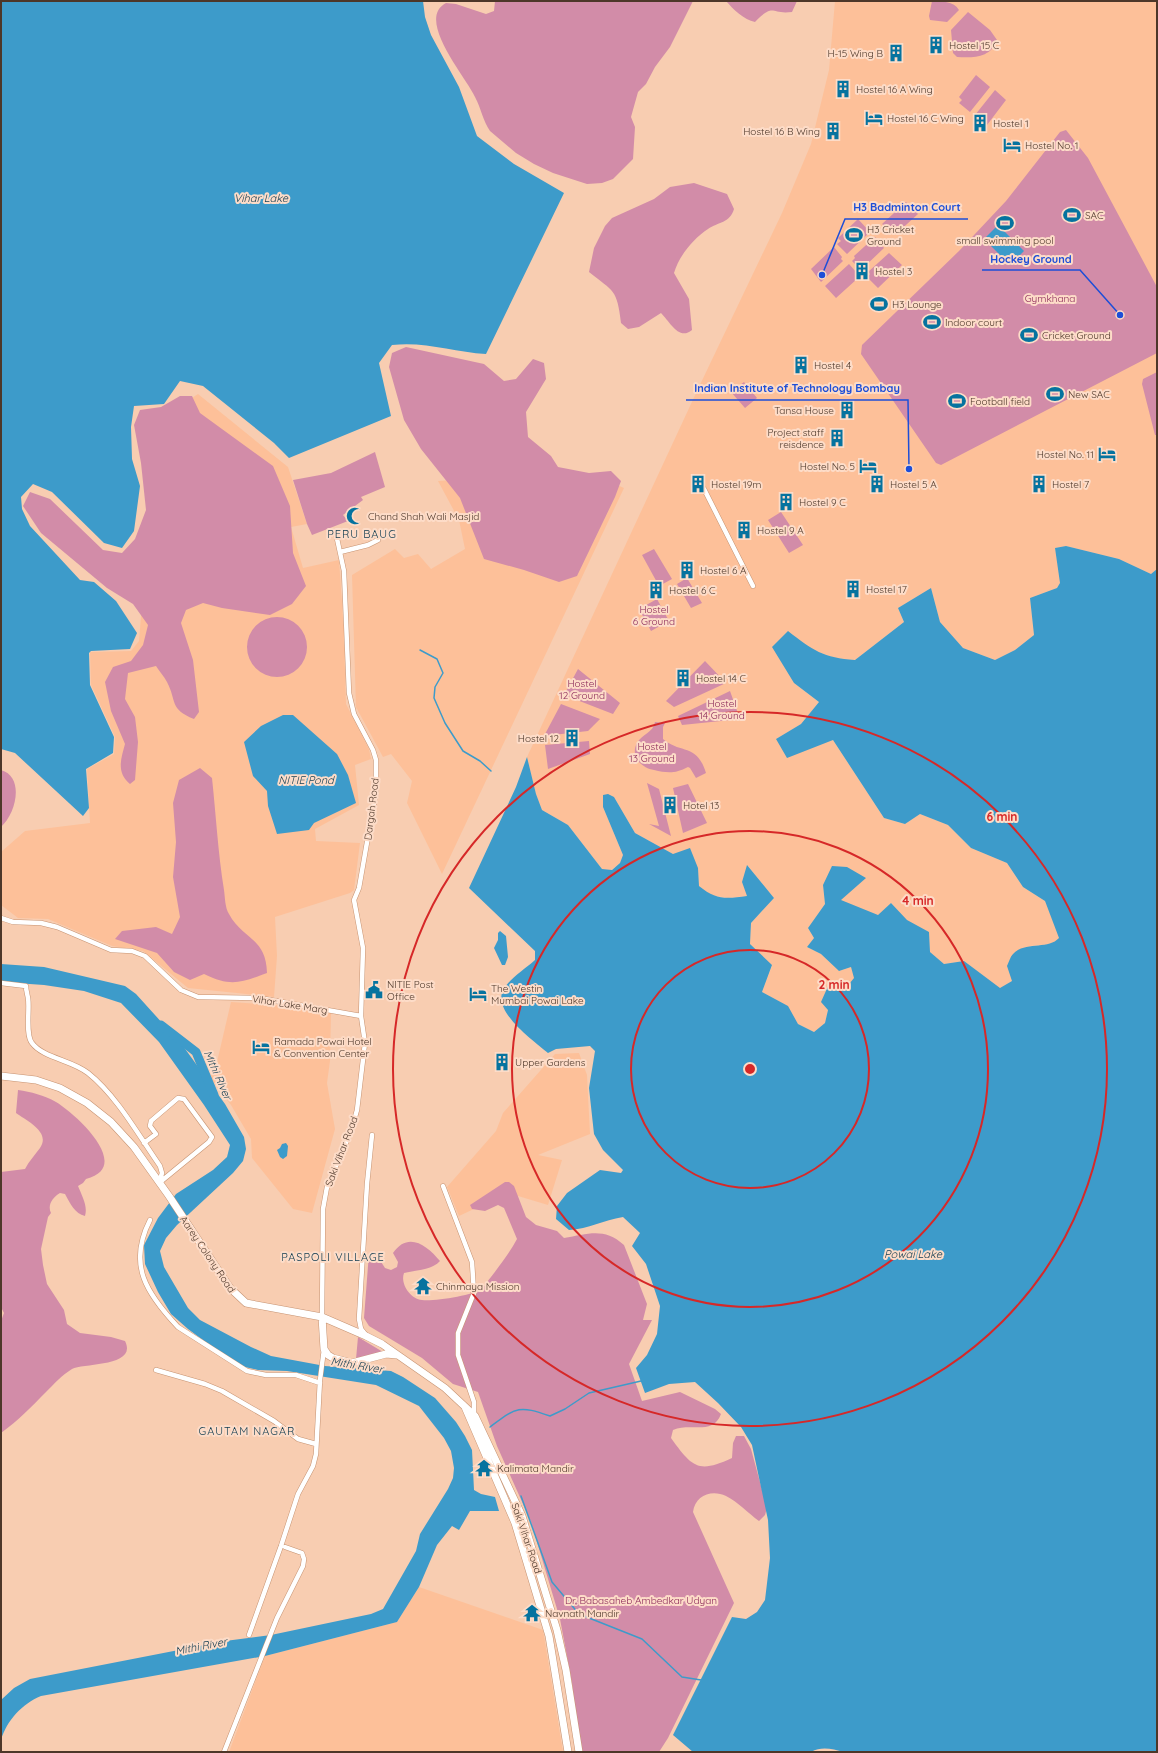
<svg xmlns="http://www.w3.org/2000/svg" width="1158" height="1753" viewBox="0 0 1158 1753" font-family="Quicksand,sans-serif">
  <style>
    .built { fill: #fdc099 }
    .green { fill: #d28ca8 }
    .water { fill: #3d9bca }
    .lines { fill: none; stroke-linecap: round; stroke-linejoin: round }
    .stream { stroke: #3d9bca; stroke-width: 1.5 }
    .river { stroke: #3d9bca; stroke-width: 9 }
    .minor-casing { stroke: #c69372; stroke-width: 5.5 }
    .secondary-casing { stroke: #c69372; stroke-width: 8 }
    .minor { stroke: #fff; stroke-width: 4.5 }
    .secondary { stroke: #fff; stroke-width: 7 }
    .ring { fill: none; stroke: #d62828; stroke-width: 2 }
    .labels { text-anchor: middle; stroke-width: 4; stroke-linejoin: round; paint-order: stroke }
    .poi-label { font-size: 10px; fill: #4d3729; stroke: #fddcc8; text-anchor: start }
    .park-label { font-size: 10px; fill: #8b2859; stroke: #fddcc8 }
    .street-label { font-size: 10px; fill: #4d3729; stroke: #fddcc8 }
    .water-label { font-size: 11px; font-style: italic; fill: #184054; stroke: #fddcc8 }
    .neighbourhood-label { font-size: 11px; letter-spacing: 1px; fill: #0c394e; stroke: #fddcc8 }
    .centre { fill: #d62828; stroke: #fddcc8; stroke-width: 2 }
    .ring-label { font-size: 12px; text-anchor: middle; font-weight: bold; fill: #d62828; stroke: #fddcc8; stroke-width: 4; stroke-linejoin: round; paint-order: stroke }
    .leader { fill: none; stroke: #1d4ed8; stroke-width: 1.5 }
    .callout-dot { fill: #1d4ed8; stroke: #fddcc8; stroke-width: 1.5 }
    .callout-label { font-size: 11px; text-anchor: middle; font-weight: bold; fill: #1d4ed8; stroke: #fddcc8; stroke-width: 4; stroke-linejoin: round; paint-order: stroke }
  </style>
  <rect width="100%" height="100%" fill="#f8cdb1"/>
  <path class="built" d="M835,1H1157V569L1151,574L1119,559L1066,546L1055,548L1061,583L1057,588L1030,598L1034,635L1015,650L995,660L963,648L940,622L931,588L898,608L904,622L855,660L835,658L810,649L788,632L794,683L819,702L801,724L776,739L833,740L884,818L905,824L920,814L948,825L971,848L1007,863L1023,887L1045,901L1060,938L1054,944L1030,946L1012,981L999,989L964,961L944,964L930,952L929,932L907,921L891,903L878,916L840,900L823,885L825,904L808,928L814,938L807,947L821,954L839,971L851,967L855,978L828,1010L825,1023L814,1032L798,1024L787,1006L762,992L772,966L750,944L751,923L774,898L748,866L742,882L748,896L728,898L710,895L699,886L698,868L635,833L614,797L603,807L623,855L620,863L611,870L602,869L568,825L542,810L536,794L527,757L697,391L782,213L811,144L829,70Z
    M198,394L288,467L307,524L291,527L303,568L339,560L344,632L346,704L369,749L371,759L355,765L359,805L315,829L316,841L360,843L354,890L350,893L275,917L277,956L274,997L188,988L143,951L112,946L48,919L18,918L1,905V852L25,831L90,823L87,769L114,754L115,737L91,685L90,652L131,651L139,641L157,421Z
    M567,473L595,475L624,488L442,874L407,803L412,781L391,754L383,757L356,707L352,575L395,549L404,558L418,554L431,569L465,549L459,520L438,481Z
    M231,1002L300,1007L331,1013L330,1061L327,1083L335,1129L312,1213L293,1209L252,1158L251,1139L231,1105L210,1077L217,1062Z
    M579,1053L587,1075L590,1134L538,1155L562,1160L548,1205L508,1193L459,1216L447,1187L496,1131L503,1113L555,1054Z
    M419,1587L543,1630L563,1752H229L265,1656L397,1622Z"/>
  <path class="green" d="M495,1H693L670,47L655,67L646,84L638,92L631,117L635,127L633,159L613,179L602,183L587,184L553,173L534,164L516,153L490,131C483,121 481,108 475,97C466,77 415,19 446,3L456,4L486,14L494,11Z
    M726,1H797L792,12C770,15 775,2 755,22C744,20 733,9 726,1Z
    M932,1C941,1 954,1 959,10L947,22L930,20L929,16Z
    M968,12L990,30L997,40C991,58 973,58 957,57L953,53L951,30Z
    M976,75L990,87L970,112L959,103L962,100L959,97Z
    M995,90L1006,100L987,125L975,115Z
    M1066,130L1088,158L1157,287V353L941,465L936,463L861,354L862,345L959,251L1006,201L1060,132Z
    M694,183L727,194L734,209C730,223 718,222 708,229C693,239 679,256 674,273L689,299L692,330C679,341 670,322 661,313L639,327L628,329L621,323C617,289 614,292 589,272L594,248L605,226L612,218L654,199L670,187Z
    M906,202L918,214L896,234L882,224Z
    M858,219L870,232L847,254L837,244L841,241L838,238Z
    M875,237L884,248L861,270L852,261L855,258L854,256Z
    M834,247L842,257L841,259L843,261L821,282L811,269Z
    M889,253L902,265L878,288L867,277L870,274L868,272Z
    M849,264L857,273L855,276L857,279L836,298L825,286Z
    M406,347L484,364L504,381L516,379L533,359L544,363L546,379L526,412L528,437L551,456L558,467L589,473L611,471L621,481L615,497L577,576L559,582L524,570L484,559L460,498L421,449L404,420L389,367L392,353Z
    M1157,372V435H1155L1142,384L1143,379Z
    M744,382L757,398L745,408L731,392Z
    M180,396H192L200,413L273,466L290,506L293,553L306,586L292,604L270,615L222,608L203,603L186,610L181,623L193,660L199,712L194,719C169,709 177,701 167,682C164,676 159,671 156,666L128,673L125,699L135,717L138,742L135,780L130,784C116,772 121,759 125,744L111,711L105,682L113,667L131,661L143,645L148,625L133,604L107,588L41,533L23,506L30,492L50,499L103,550L122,553L135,539L146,510L141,463L134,425L140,410L161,407Z
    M375,452L385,487L361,497L363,500L343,515L348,521L312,535L307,524L293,480L331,473Z
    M781,512L803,545L789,553L768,520Z
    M654,549L672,579L659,586L642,555Z
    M687,578L702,603L691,608L677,584Z
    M657,599L669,621L651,631L639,609Z
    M247 647a30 30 0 1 1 60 0a30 30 0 1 1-60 0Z
    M705,661L726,683L674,707L666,701Z
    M578,669L620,703L613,714L564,695Z
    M730,691L740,719L682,725L678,716Z
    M561,704L600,719L588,731L544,736Z
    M655,722L665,723L663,727V739C680,754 697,743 706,773L696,778L690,768L688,767C675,774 667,773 654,770C641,768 630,756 637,743C642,734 653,733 655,722Z
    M589,741L590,754L548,769L545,745Z
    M200,768L212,778C216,815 218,853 224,890C225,897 225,908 229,914C243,940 266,937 267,973C240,983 231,987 204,974L190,980L174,972L157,953L115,939L122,931L156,927L172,934L180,917L173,877L176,842L173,803L179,780Z
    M1,770C25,777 16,814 1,827Z
    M647,783L659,789L671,836L649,824L659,826Z
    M688,784L707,823L683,833L673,788Z
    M18,1090C31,1092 44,1095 56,1102C76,1114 134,1167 86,1179L83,1183L78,1186C82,1196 88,1206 85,1216C75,1214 70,1203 65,1194L60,1193C53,1197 47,1205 51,1213L48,1217L41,1249L43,1265L47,1284L64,1310L67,1324L80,1333L111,1337L125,1341C138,1367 84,1363 72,1369C62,1375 54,1384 46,1392C32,1406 18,1421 1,1433V1321L4,1313L1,1307V1172L25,1169C29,1161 35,1155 40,1148C51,1132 27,1121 16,1113Z
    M505,1182H509L514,1186L526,1217L536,1225L557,1231L564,1238C588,1234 604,1227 624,1245L647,1304L643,1320H652L629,1364L642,1401L680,1392L715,1409L721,1414C713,1436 691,1422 673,1430L671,1438C692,1467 698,1474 732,1458L733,1443L736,1436H744L751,1449L767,1508L765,1515L759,1521C748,1513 738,1502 726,1496C712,1489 695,1495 693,1512L734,1603L668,1738L659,1752H580L572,1683L560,1619L531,1522L497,1446L478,1392L453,1384L422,1358L369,1326L364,1318L369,1253L374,1251L385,1268L391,1270L397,1267L398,1262L393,1253C408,1231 427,1245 440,1261C432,1270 416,1270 404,1273C400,1283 410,1299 422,1300C432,1302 474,1295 482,1289C485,1286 488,1280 491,1277C501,1264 510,1252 517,1239L504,1208L498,1205L485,1211L472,1209L470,1205Z
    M358,1337L383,1352L356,1359Z"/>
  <path class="water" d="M1,1H423L425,17L431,35L459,87L477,136L514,164L564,193L486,354C454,352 424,341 392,345L379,363L391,416L289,458L274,443L203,386L180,381L164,404L134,406L131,427L132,459L140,486L134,531L122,548L104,543L52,492L33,484L21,497L22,509L30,526L80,580L94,582L116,601L137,633L130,649L91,651L89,653L90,685L114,737L113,753L86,769L89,808L83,816L15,753L1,749Z
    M998,225L1024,251L1010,265L984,239Z
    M1066,546L1119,559L1151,574L1157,569V1752H844C832,1749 822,1746 811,1752H693L673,1735L732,1617L746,1619L757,1612L765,1600L770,1558L768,1520L752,1445L741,1427L718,1403L695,1382L669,1384L645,1393L636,1368L647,1355L657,1334L660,1306L646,1264L632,1246L640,1233L623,1217C603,1220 589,1229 569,1230L556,1219L557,1206L567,1193L600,1170L621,1173L623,1170L603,1150L594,1134L589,1088L595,1051L590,1046L556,1049L548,1053C534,1041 488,1009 505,987C512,977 525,969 535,960V951L469,888L516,787L527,757L536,794L542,810L568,825L602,869L612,870L620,863L623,855L603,807V795L608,794L614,797L635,833L673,854L690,848L698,868L699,886C716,900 726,899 747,896L742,882L747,865L774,898L751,923L750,944L772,965L762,992L788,1006L798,1024L814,1032L825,1023L828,1010L821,1002L829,984L845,989L854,978L851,967L839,971L821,954L807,947L814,938L808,928L825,904L823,885L832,866L847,867L866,878L841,900L878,915L891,903L907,920L929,932L930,952L944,964L964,961L1000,988L1012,981L1007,966C1009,962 1010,957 1013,954C1025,941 1048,950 1059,938L1045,901L1023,887L1007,863L971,848L948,825L920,814L905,824L884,818L833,740L787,758L776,739L801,724L819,702L794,683L772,647L788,631C812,650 824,658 855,660L904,622L898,608L931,588L940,622L963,648L995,660L1015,650L1034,635L1030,598L1057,588L1060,583L1055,548Z
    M283,715H293L337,754L348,775L356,803L314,823L309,830L277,834L268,806L267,791L253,776L244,742L261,726Z
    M500,931L506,936L508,957L505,965H502L494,948L498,940V933Z
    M1,964L44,967L125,986L136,994L183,1046L225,1104L244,1137L246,1149L243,1161L233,1173L177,1225L166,1238L160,1251L164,1267L188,1308L200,1320L251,1347L271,1356L325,1366L391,1371L403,1377L435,1398L456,1422L465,1436L472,1450L474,1490L481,1494L495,1497L499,1511H470L459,1530L452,1526L437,1545L419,1587L397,1622L265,1656L41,1696C22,1704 7,1720 1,1740V1700L14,1688L30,1679L225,1641L271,1635L371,1614L383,1609L416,1551L420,1534L448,1489L453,1478L454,1468L451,1451L444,1438L419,1406L376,1385L287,1371L258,1370L245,1367L226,1357L188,1329L171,1314L158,1292L145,1264L144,1245L158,1218L176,1194L213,1170L227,1157L230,1145L204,1105L159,1042L121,1003L84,991L44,985L1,982Z
    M286,1143L288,1146L287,1156L283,1159L280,1157L277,1150L280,1148L282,1144Z"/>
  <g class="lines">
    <path class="stream" d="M420,650L437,659L443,673L435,687L434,698L445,723L463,751L480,761L491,771
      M490,1427C517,1407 518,1405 550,1416L565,1409L589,1393L641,1381
      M521,1496L552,1582L579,1614L642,1639L682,1677L701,1680"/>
    <path class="river" d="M161,1025L196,1052L214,1095"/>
    <g class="minor-casing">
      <path id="minor" d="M704,489L753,586
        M340,552L368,545L378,540
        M1,918L13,922L41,923L57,927L111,950L132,951L145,956L181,990L198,997L259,998L361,1016
        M1,983L26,986C26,990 27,993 28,998C30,1008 25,1035 32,1043C43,1058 72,1060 88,1073C117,1096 139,1136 160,1166L162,1173L159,1183
        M144,1143L156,1134L150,1126L151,1121L178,1098L184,1099L212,1137L209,1142L159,1183
        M443,1186L472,1262L474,1293L458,1333V1355L474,1402V1416
        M150,1220C127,1265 147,1294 178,1327L247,1371L266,1375H296L320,1383
        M322,1317L323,1209L327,1187L351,1131L357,1110L365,1043L361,1016L363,948L354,900L359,888L376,791V760L373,750L354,714L349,693L344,571L336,534
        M365,1334L361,1329L359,1319L367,1184L372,1135
        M156,1370L205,1384L222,1391L274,1421L298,1439L316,1444
        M249,1635L281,1546L298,1494L313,1466L316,1454L320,1380L324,1349
        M224,1752L277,1618L303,1566L304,1559L302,1553L285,1547"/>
    </g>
    <g class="secondary-casing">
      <path id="secondary" d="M1,1076L36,1080L60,1088L87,1103L111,1122L134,1147L169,1196L230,1288L246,1303L322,1317L366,1336L382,1344L445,1388L475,1416L522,1516L557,1630L566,1670L579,1752
        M322,1317L324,1349L328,1355L333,1358L352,1363L386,1354L397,1355
        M465,1407L515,1523L549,1636L568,1752"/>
    </g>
    <use href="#minor" class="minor"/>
    <use href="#secondary" class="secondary"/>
  </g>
  <g class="ring">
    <circle cx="750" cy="1069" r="119"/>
    <circle cx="750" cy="1069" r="238"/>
    <circle cx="750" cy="1069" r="357"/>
  </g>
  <defs>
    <g id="building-bare" transform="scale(1.38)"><path d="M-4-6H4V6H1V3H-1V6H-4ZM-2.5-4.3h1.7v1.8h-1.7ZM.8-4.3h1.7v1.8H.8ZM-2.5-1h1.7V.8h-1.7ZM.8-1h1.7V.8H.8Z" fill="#06739f" stroke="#fddcc8" stroke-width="2.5" paint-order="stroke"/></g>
    <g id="hotel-bare" transform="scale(1.38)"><path d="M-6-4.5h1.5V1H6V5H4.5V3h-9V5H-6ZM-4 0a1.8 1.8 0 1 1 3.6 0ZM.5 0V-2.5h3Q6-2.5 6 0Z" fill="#06739f" stroke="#fddcc8" stroke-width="2.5" paint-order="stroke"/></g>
    <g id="stadium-bare" transform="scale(1.38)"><path d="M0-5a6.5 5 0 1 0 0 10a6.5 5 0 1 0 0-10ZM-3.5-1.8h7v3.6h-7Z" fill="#06739f" stroke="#fddcc8" stroke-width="2.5" paint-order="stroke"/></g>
    <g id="mosque-bare" transform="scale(1.38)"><path d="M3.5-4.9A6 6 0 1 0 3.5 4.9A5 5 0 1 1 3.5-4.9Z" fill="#06739f" stroke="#fddcc8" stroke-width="2.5" paint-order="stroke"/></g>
    <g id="civic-bare" transform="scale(1.38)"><path d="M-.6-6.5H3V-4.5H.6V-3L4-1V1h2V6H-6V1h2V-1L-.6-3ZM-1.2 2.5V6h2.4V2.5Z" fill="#06739f" stroke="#fddcc8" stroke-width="2.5" paint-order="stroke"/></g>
    <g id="temple-bare" transform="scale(1.38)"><path d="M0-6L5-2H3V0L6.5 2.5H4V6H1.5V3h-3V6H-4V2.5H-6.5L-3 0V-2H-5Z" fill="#06739f" stroke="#fddcc8" stroke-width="2.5" paint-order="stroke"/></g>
  </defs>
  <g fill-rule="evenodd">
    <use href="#building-bare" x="936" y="45"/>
    <use href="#building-bare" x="896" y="53"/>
    <use href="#building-bare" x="843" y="89"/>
    <use href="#hotel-bare" x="874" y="118"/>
    <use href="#building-bare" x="980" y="123"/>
    <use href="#building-bare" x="833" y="131"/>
    <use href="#hotel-bare" x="1012" y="145"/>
    <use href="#stadium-bare" x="1072" y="215"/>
    <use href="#stadium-bare" x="1005" y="223"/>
    <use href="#stadium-bare" x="854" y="235"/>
    <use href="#building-bare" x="862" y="271"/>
    <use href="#stadium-bare" x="879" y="304"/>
    <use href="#stadium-bare" x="932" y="322"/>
    <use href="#stadium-bare" x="1029" y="335"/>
    <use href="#building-bare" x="801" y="365"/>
    <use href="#stadium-bare" x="1055" y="394"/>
    <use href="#stadium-bare" x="957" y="401"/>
    <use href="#building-bare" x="847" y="410"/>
    <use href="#building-bare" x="837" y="438"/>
    <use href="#hotel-bare" x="1107" y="454"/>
    <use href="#hotel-bare" x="868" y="466"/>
    <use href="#building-bare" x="698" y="484"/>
    <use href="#building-bare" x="877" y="484"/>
    <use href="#building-bare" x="1039" y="484"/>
    <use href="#building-bare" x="786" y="502"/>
    <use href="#mosque-bare" x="355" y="516"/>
    <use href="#building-bare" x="744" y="530"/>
    <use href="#building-bare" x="687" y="570"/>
    <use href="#building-bare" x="853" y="589"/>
    <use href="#building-bare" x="656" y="590"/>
    <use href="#building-bare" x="683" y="678"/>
    <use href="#building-bare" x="572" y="738"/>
    <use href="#building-bare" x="670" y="805"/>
    <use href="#civic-bare" x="374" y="990"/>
    <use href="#hotel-bare" x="478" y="994"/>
    <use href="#hotel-bare" x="261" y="1047"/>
    <use href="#building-bare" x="502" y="1062"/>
    <use href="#temple-bare" x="423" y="1286"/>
    <use href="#temple-bare" x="484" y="1468"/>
    <use href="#temple-bare" x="532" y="1613"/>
  </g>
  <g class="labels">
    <g class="poi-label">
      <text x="949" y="49">Hostel 15 C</text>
      <text x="883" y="57" text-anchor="end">H-15 Wing B</text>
      <text x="856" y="93">Hostel 16 A Wing</text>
      <text x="887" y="122">Hostel 16 C Wing</text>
      <text x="993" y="127">Hostel 1</text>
      <text x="820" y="135" text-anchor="end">Hostel 16 B Wing</text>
      <text x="1025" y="149">Hostel No. 1</text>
      <text x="1085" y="219">SAC</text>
      <text x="867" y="233">H3 Cricket<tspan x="867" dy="12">Ground</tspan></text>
      <text x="1005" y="244" text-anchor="middle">small swimming pool</text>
      <text x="875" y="275">Hostel 3</text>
      <text x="892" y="308">H3 Lounge</text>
      <text x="945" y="326">Indoor court</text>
      <text x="1042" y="339">Cricket Ground</text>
      <text x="814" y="369">Hostel 4</text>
      <text x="1068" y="398">New SAC</text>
      <text x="970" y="405">Football field</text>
      <text x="834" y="414" text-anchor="end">Tansa House</text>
      <text x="824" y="436" text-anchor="end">Project staff<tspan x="824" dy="12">reisdence</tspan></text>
      <text x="1094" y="458" text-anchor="end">Hostel No. 11</text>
      <text x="855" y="470" text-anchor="end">Hostel No. 5</text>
      <text x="711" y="488">Hostel 19m</text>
      <text x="890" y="488">Hostel 5 A</text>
      <text x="1052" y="488">Hostel 7</text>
      <text x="799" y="506">Hostel 9 C</text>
      <text x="368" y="520">Chand Shah Wali Masjid</text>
      <text x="757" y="534">Hostel 9 A</text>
      <text x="700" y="574">Hostel 6 A</text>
      <text x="866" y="593">Hostel 17</text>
      <text x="669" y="594">Hostel 6 C</text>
      <text x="696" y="682">Hostel 14 C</text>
      <text x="559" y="742" text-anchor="end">Hostel 12</text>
      <text x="683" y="809">Hotel 13</text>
      <text x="387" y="988">NITIE Post<tspan x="387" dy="12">Office</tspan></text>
      <text x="491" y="992">The Westin<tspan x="491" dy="12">Mumbai Powai Lake</tspan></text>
      <text x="274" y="1045">Ramada Powai Hotel<tspan x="274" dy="12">&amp; Convention Center</tspan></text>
      <text x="515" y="1066">Upper Gardens</text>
      <text x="436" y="1290">Chinmaya Mission</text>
      <text x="497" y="1472">Kalimata Mandir</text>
      <text x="545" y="1617">Navnath Mandir</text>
    </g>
    <g class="park-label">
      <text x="1050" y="302">Gymkhana</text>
      <text x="654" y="613">Hostel<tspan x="654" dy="12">6 Ground</tspan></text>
      <text x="582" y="687">Hostel<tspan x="582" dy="12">12 Ground</tspan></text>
      <text x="722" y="707">Hostel<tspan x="722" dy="12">14 Ground</tspan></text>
      <text x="652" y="750">Hostel<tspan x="652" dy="12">13 Ground</tspan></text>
      <text x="641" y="1604">Dr. Babasaheb Ambedkar Udyan</text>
    </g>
    <g class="street-label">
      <text transform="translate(371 809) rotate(-83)" y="4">Dargah Road</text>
      <text transform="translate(290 1004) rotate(9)" y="4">Vihar Lake Marg</text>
      <text transform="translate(341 1151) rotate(-69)" y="4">Saki Vihar Road</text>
      <text transform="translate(208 1254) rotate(56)" y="4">Aarey Colony Road</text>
      <text transform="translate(527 1538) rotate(71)" y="4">Saki Vihar Road</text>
    </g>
    <g class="water-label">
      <text x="261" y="202">Vihar Lake</text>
      <text x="306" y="784">NITIE Pond</text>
      <text transform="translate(218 1075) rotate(66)" y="4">Mithi River</text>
      <text x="913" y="1258">Powai Lake</text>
      <text transform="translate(357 1365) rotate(9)" y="4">Mithi River</text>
      <text transform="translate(201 1646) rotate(-11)" y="4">Mithi River</text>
    </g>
    <g class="neighbourhood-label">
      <text x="362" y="538">PERU BAUG</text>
      <text x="333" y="1261">PASPOLI VILLAGE</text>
      <text x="247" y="1435">GAUTAM NAGAR</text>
    </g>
  </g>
  <circle cx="750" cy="1069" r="6" class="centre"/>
  <g class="ring-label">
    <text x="1002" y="821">6 min</text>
    <text x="918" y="905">4 min</text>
    <text x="834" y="989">2 min</text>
  </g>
  <path class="leader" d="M822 275L845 219H968M1120 315L1080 270H982M909 469L908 400H686"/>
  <g class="callout-dot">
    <circle cx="822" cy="275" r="4"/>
    <circle cx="1120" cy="315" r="4"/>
    <circle cx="909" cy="469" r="4"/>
  </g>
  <g class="callout-label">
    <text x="907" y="211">H3 Badminton Court</text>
    <text x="1031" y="263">Hockey Ground</text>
    <text x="797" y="392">Indian Institute of Technology Bombay</text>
  </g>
  <rect width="1158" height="1753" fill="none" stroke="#4d3729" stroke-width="4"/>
</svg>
